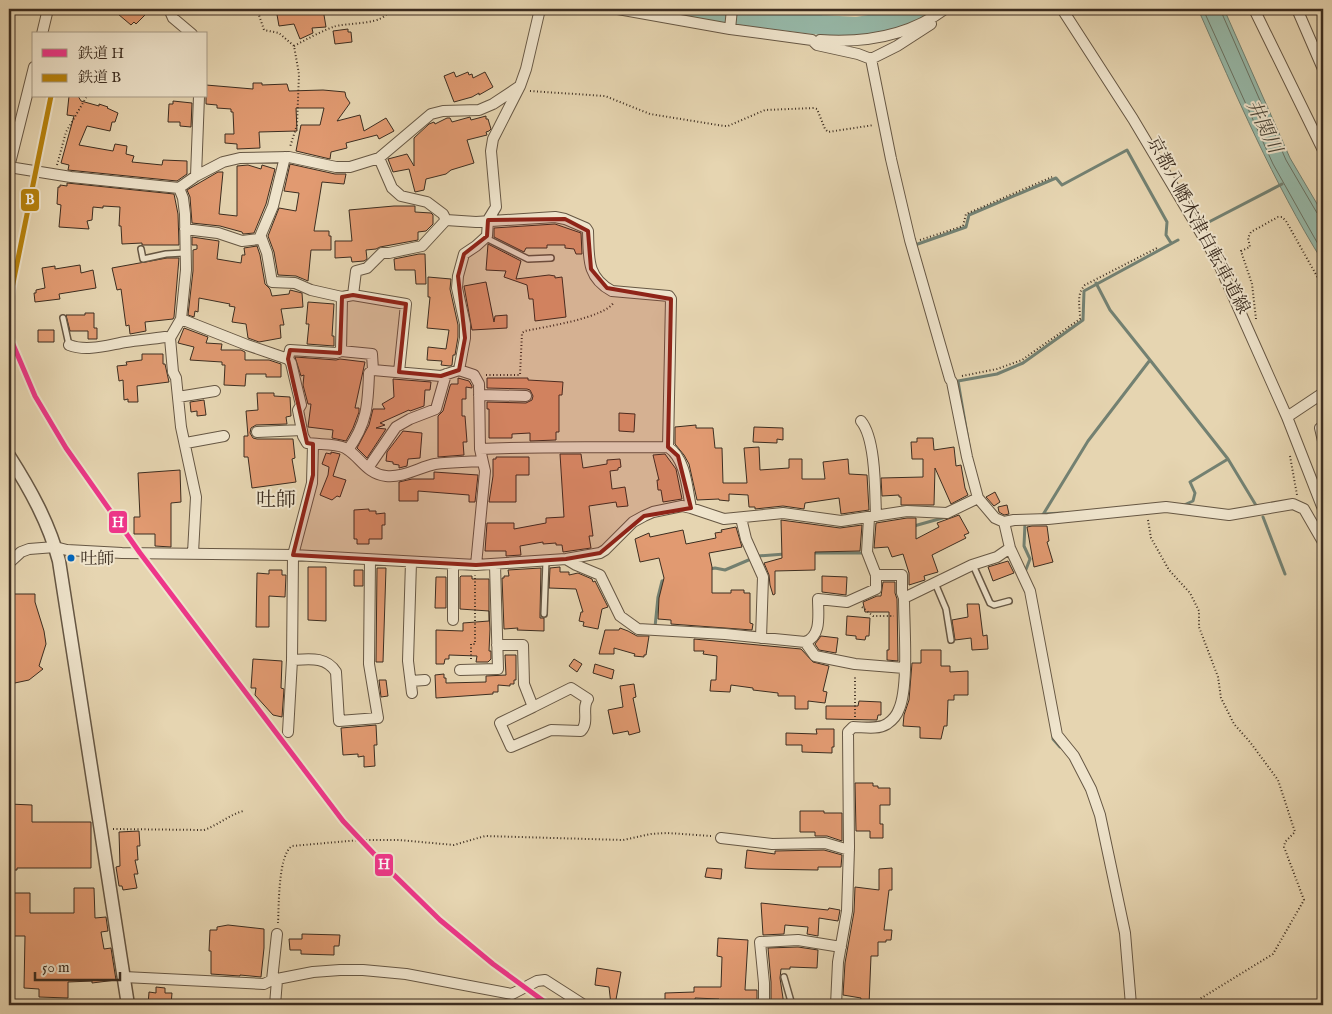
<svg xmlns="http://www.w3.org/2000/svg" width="1332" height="1014" viewBox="0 0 1332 1014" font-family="'IM FELL English','Noto Serif JP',serif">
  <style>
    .water { fill: #97b9a9; stroke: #738172 }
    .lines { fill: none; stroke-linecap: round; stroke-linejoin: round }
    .shore { stroke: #6a7364; stroke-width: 1 }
    .stream { stroke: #738172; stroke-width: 3 }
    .river { stroke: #97b9a9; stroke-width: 20 }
    .building { fill: #e19a71; stroke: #3c2d20 }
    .service-casing { stroke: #665744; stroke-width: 8 }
    .minor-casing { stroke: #665744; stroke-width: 12 }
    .tertiary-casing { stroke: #665744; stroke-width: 15 }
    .path { stroke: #3c2d20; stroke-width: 2; stroke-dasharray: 1 2.5; stroke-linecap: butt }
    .service { stroke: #efe4cc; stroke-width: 5 }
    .minor { stroke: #efe4cc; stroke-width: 10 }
    .tertiary { stroke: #efe4cc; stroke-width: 12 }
    .rail-1-casing { stroke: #efe4cc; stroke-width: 9 }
    .rail-2-casing { stroke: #efe4cc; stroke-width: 9 }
    .rail-1 { stroke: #ee3689; stroke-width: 5 }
    .rail-2 { stroke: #b8830c; stroke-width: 5 }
    .marked { fill: #8f2418; fill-opacity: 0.2; stroke: #8f2418; stroke-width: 4; stroke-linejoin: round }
    .bus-dot { fill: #0065bd; stroke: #efe4cc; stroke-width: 2 }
    .labels { text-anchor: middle; stroke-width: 4; stroke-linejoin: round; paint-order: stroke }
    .bus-label { font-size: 17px; fill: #3c2d20; stroke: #efe4cc; text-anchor: start }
    .street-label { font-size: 18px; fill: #3c2d20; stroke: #efe4cc }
    .water-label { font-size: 19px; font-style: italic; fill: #4e493b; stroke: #efe4cc }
    .quarter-label { font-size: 20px; fill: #3c2d20; stroke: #efe4cc }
    .line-badge { stroke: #efe4cc; stroke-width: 2 }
    .badge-label { font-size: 14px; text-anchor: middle; font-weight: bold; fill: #fff }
  </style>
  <rect width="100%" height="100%" fill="#e6d5b1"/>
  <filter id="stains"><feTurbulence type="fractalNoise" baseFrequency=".004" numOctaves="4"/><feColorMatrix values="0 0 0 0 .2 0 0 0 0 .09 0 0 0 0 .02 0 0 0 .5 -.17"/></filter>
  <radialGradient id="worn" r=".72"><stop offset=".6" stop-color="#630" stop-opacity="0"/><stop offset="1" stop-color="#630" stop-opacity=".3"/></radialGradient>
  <path class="water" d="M1198,9H1224L1290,158L1323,214V262C1273,182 1236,95 1198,9Z"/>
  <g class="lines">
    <path class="shore" d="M1203,9L1273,164L1323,253
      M1220,9L1286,160L1317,213L1323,216"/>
    <path class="stream" d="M1205,224L1282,184
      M915,245L966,227L969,215L1056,178L1062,185L1127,150L1167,222L1166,235L1171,243
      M1150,360L1228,459L1190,482L1195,493L1193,501L1184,505
      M969,446L958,381L997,374L1023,363L1083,320L1084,291L1178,240
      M1228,459L1257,507
      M1044,513L1088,441L1150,360L1110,310L1096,283
      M1043,514L1063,513
      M1263,517L1285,574
      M914,526L946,517
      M811,553H863
      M710,569L715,568L725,570L758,556L785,554
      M1025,572L1030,559L1024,546L1025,523
      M655,627L658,597L662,581L667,580
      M1053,736V739L1060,747"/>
    <path class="river" d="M691,9L821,25L856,27L880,23L924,9"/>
  </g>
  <path class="building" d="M112,9H140L146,14L136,24L134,22L131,25Z
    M276,9H323L326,27L312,28L313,33L300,39L294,24L279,26Z
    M348,29V32H351L352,42L335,44L333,31Z
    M454,72L456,77L468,72L469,75L472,74L473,78L485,72L493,87L479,95V93L472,97L454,102L444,76Z
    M253,83H262V85L287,84L289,91L323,90L345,92L346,97L350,103L337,121L360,115L364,131L386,118L394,131L379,139L377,135L346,143L347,148L331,152L330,159L296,151L301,125H320L324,108H296L297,131L259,132L260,148L237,149V144L225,143V134H234L233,112H231V109L217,108V105L206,104V85L253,89Z
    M69,96H78L81,101L99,106V104L108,107L107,108L118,113L115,122H112L110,131L87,126L79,145L113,151L115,144L127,146L126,154L134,156L132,162L162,165L163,160L187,161V174L177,181L68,170L69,165L61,163L74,116L67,115Z
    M173,101L192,103L191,127L180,126V122H168L169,104H173Z
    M486,116V119H488L491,129L489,131L486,132L487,135L467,140L474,163L451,170L446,174L426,179L424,190L415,192L409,169L393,172L388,159L407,154L414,166V138L429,124L434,122L435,124L447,118H450L452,122L470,117L471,120Z
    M290,164L335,174H346L344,184L322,182L314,231H329V236H331V250H311L308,281L296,276L278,275L274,252L268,236L279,208L296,211L299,193L284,191Z
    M248,165L261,169L262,165L275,169L266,204L254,233L243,234L242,232L220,226L192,223L190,197L187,190L218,172H223L219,214L237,216V166Z
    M67,183L174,194L178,214L179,245H142V243L122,244L121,226H119L120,207L103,206V208L93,207L92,220L87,221L89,229L59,227L61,205L57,204L58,187H60V185L67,186Z
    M394,206H415V212L431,213L433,215V224L426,231L418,232V240L380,247L376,249L366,250L367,259L364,261L352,262L351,257L335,258V241H352L349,210Z
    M555,224L581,233L582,254H576L574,249L565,248V245H547V248H526L524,252L494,237V228Z
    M192,237L219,241L217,259L241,263L242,255H245L244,248L257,246L260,255L265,284L270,289L272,296L289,294L290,290L302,293L303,307L281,309L284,325H280L281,338L259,342L248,338L246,324L232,322L235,307L229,306L230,304L199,298L198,312L195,311L194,317L188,315L193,271V250L197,249V245H192Z
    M488,244L521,261L516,279L549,275L555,276V278L562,277L566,317L535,321L533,299H529L527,285L504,277L506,271L486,270Z
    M419,254H425L426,284H416L415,270H395L394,259Z
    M167,258H179L174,317L173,319L145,322L146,331L130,334L129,325L126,326L121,289L117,290L112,268Z
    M80,265L81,273L93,270L96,288L59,294L60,299L35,302L34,293H36V290L45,288L42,268L55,266V269Z
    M428,277L451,279L450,289L458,325V337L455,355H453L452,365L450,366L441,365L442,361L427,360L428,347L446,349L449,330L427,328L430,297H428Z
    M486,282L494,322L495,316L507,315V328L472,330L464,286Z
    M308,302L334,304L332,336H334V346L307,344L309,324H306Z
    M85,313H94V328H97V339H88V331H70L66,315H85Z
    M184,328L208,337L206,343L222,344L221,350H241L245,352V360H269L281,364V377H266V374H246L245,386L224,385L225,365H222V362L190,360L194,347L178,343Z
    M38,330H54V342H38Z
    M142,354H163V364H165L169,382L137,386L138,402H128V399L124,400L123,380L119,381L117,366L127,365L126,362L142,360Z
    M295,357L336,360L340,359L365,362L355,408H359V412L353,428L346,441L332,438L333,430L308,427L311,404H308L303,385L304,375L301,376Z
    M458,378L469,381L472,386V388L466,387V399H462V416H465L467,442H463L464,455L438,457V416L443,411L450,386L451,384H458Z
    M487,378H528V380L563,382L562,395H559V432H556V440L530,441V433L512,434V438H489V409H487V402L526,403L532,400L533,396L530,390L527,389L487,388Z
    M393,379L431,382L430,390H425L424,406L410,411L409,410L380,423L385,425L376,428L386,429L367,458L357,448L369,425L373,409H385L382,404L394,397Z
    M257,393H274V396L290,397L291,416L286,417L287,424L256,425L251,428L250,433L253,438L257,439H293L295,458L292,459L296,482L252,488L248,457H244V436H248L246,411L258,410Z
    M204,400L206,415L197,416V411L191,412L190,402Z
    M619,413L635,414L634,432L619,431Z
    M696,425V428H713L715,448H722L723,483H747L744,448L759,447L760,470L789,468V459H802V479H825L823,462L848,459L849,474L867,475L869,510L841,514L839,498L805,503L804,509L783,506L755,509V507H749L748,495L729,494V501L719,500V499L697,500L689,464L684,455L675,444V427Z
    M754,427L783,428V440L777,439V443L753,442Z
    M403,431L422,433L420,458L408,459L407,466L399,468V465L393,464V462L386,461L387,452Z
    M917,438H933L934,450L954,447L956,466L961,465L965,488L968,495L951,504L935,468L934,505H901V497H899V495L882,496L881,478L923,477V459H912L911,442H917Z
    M331,452L340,454L333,476L346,480L340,497L337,496L332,500L320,495L328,475L329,467L322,464L326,453L331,454Z
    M560,454H581L583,468L607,464V460L620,459L621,467L618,468V470L610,471L612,489L625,487L628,506L617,507L616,502L589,506L593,536H589L591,548L563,552L562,545H556V543L543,544V542L520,546L521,555L506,556V551H485L487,523H514V529L546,523V518L564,517Z
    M665,454L676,469L682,499L663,502L661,490H658L657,480H659L653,455Z
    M496,457H529V475H516V502H489L493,476V459H496Z
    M180,470L181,502L171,503V547L155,546V534H134V517H140L138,473Z
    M434,472L478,475L475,502H469V495L418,491V501H399V482L412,479H434Z
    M995,492L1000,502L994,506L986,497Z
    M1007,505L1009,514L1004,515L999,512L998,507Z
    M369,509V511H376V514L385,513V525H382V539H369V544H357V539H354V510Z
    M959,515L969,533L964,535L966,538L932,555L938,572L924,576L925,580L909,585V573L903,554L892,557L888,547L874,548L876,523L907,518H916V539L939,527L937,523Z
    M781,520L840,528L862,525L860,551L815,552V570L775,571V594L773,595L770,585L769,575L764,563L782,558Z
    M1032,526H1047L1049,541L1047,542L1053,562L1034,567L1027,527Z
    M736,527L742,547L709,553L712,567V593H731V590H744V593H750V623L753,624L752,630L671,624V620L658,619L659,598L664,578L659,558L640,562L635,539L649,533L650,537L683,530L686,544L716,538L715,533L722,532L721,530Z
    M1008,561L1014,573L993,581L988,567Z
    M308,567H326V621L308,620Z
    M560,567V572H569V575L578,573L592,579L593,582L595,581L608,607L602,609L598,629L583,626L584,622L579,621L581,612H583L576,589L549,588L550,568Z
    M377,568H386L383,662H376Z
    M541,568L540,614V618H544V631L517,630L518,628L504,629L502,578H504V576H509L508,570Z
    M269,570H282V575H286L285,597L269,596V627H256L257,573L269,574Z
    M354,570H363V586H354Z
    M461,576H472V579H489V611L460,609V577Z
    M822,576L847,577L846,595L822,592Z
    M436,577H446V608H435Z
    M883,582H895V593L897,599L898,661L887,660V650H889V612H865L863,602L877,596H881Z
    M9,594H35V602L44,631L46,644L39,666L43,669L29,680L10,684L9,683Z
    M967,604H979L983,636L987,635L988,649L972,650L971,638L955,640L952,620L968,617Z
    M489,611L490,629L489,651H491V659L488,662H476L477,656L449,655V659H445L444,664H436V630L463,631V623L489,621Z
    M847,616L870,618L869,636H866L865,640L856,639V636L846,635Z
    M620,628L628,631L637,636H649L646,655H644V657L634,656L635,654L614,648V654H599L605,630H619Z
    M821,636L838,638L836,653L819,650L815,644Z
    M694,639L801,649L813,662L829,666L823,691L827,692L825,703L808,701V709H795V696H778V693L753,690V688L731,685L730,692L710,691L711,680H716L717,656L703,654L704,651H694Z
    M921,650H941V666H950V672L968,671V695H954V700H948L947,726H944L941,739L920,738V727L903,726L904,715L909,700L912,663H921Z
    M505,655H516V680H514V684H510V686L498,685V692H493V694L436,698L435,675L444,674V678H446V683L486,682V676L506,675Z
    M253,659L282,661L281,688L284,689L282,717L273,715L255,695L256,688H251Z
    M574,659L582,664L577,672L569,666Z
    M595,664L614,670L612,679L593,673Z
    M379,680H386L388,696L381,697Z
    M634,684L636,697L633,698L640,732L629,735L628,731L613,734L608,710L623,707L620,686Z
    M859,701L881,702V715H878L877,720L826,719V706H858Z
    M376,725L377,745H374L375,766L364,767V756L358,757V754L343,755L341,728Z
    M816,729H834V747H832V753L802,752V745H786V733L817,734Z
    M855,783H873V786H878V788H890V805H880V824H883V838H870V831H856Z
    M9,804L32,805V822H91V868H17V870H9Z
    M800,811H824V813H842V841L827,836H815V832H800Z
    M139,831L140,846H137L138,860H135L138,874H134L137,888L123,890L122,886H119L116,867L120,866L119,832Z
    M747,850L775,854V851L824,850L842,855L841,867H818V870L758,869L745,868Z
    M707,868L722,869L721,879L705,877Z
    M892,868V890H889L884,930H892L891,940H886V942H878V956H871L869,1005H860L861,998L843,995L845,963L854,912L855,887L879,890V869Z
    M74,888H94L95,918L106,917L108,931L101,932L104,949L111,948L116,980L92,983V981L68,982V998L39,997V989L24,988L25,936H9V893H30V913H74Z
    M761,903L828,910L829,908L840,910L838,921L819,918L818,936L807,934L808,927L785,925L784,934L763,935Z
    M228,925L264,929V948L261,977L240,975V976L211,974V951H209L210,930H217V927Z
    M302,934L340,935L339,946H334V955L301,954V950H290L289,939H302Z
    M718,938L748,940L745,990H757V1005H719V999L695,998L696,1005H665V993L694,992V987H721L722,957L717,956Z
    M798,947L818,950L817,968L790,967V969H781L780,978L784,1005H771V982L768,948Z
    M597,968L621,972L615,1005H611L609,987L595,985Z
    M156,987L165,988V993H172L171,1005H148L149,992L156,993Z"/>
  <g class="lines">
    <g class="service-casing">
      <path id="service" d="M486,238L528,259L551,258
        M141,249L143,259L166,254L184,253
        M63,318L69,345
        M973,565L990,603L994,605L1009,601
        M935,583L946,609L951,640
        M544,614L546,561
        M784,977L792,1005"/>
    </g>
    <g class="minor-casing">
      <path id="minor" d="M169,9L173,18L192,34
        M618,9L730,29L812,40L817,45L858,54L871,59L891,159L910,240L950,379L952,382L967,457L978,498L995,518L1004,522L1014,520L1048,519L1166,507L1229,515L1293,504L1304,509L1323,542
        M1062,9L1133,119L1217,260L1287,417L1323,509
        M1254,9L1323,150
        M1297,9L1323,69
        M730,29L732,9
        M42,34L48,9
        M820,40C864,43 909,36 945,9
        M871,59L897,46L931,24
        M379,158L392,188L401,196L427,202L443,214L446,220L476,222L555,217L565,219L586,228L588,231C589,257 586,277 612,291L669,296L671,299L668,447
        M9,167L71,177L179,188L196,176L223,162L240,158L289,157L336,167H350L379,158L431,114L443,111L479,110L493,104L520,86
        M9,167L34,67
        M196,176L199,96
        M179,188L183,198L185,214L186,270L181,319L247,345L288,359
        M185,229L218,233L242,241L259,239L273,206L285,157
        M261,237L267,253L272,282L295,283L311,290L342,297
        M353,295L356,271L367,268L382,253H389L422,246L446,220
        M181,319L170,338L173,372L176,378L181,427L196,497L193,553
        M69,345C87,352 108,345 126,342C139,340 152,339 165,337L170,338
        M341,351L342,297L353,295L406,304L399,372
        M459,370L465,338V324L457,288L458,276L464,254L476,246L487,236L488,220L496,207L491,151L493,139L520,86L526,69L540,9
        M479,395L526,396
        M178,397L215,391
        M1287,417L1323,393
        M861,421C876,439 875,492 876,516
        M1320,428L1323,441
        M257,432L302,430
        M186,443L224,436
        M480,449C543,446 605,448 668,447C686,459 687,488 691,508
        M348,450C367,423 368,405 369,373L373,370
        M368,468L396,427L410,419L436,409L446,374
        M741,518L746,539L763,577L761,638
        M1004,522L1010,548L1030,591L1057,735L1074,756L1091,789L1100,815L1125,933L1131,1005
        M566,559L576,565L600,575L620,616L638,629L725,634L805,642L815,656L855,664L904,668
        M411,562L408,661L412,693
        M9,563L21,552L29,549L55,547L67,550L122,553L293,555L476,565L566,559L600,553L605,550L633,522L644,516L653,512L682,506L691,508L724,519L783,513L841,521L907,511L947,513L978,498
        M453,564V620
        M476,565L485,471L480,449L479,384L474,375L459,370L441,376L373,370L372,354L341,351L336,353L290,350L288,359L291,363L301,405L298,410L303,436L307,443C319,445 335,443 345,448C360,456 366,474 386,476C403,478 420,467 435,464C451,462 466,462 482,461
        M876,575H902V593L904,598
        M805,642C822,636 818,614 818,599L847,602L876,589V575L867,552L869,518
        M497,645H523L524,684L533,707L571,688L588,699C581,708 590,722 581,731L551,730L511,747L500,723L533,707
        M292,660C309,659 326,656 336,672L339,721L378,718L369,664L370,560
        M460,670L498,669L495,565
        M411,681L425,680
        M288,732L292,660L293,555L312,483L313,444
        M721,838L772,844L825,843L849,850
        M124,977L264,984L272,980L313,972L340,970H363L406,974L512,994L537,981L545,980L584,1005
        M272,980L277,934
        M47,1005H75
        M275,1005L277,980
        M764,1005V983L760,942L798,940L841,947
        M836,1005L838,962L847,911L849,847L848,732L853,727C864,727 877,730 887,724C893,720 897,715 899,709C909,686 904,625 904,598L972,565L997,557L1010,548"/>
    </g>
    <g class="tertiary-casing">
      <path id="tertiary" d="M9,456C30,489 49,523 59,561L128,1005"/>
    </g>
    <path class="path" d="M257,9L264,30L279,33L294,46L299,74L297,125L290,147
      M294,46C307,39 320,32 333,27C345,22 388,26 388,9
      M530,91L605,96L650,114L724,126H728L765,110L814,108L817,109L825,129L828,132L874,125
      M57,165L66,132L87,96
      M920,240L963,226L966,214L1052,177
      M1256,319L1252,284L1241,251L1250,247L1248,238L1251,232L1278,217H1282L1286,221L1323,287
      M486,375H520L522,333L525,331C544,327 605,318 614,302
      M962,376L997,369L1022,360L1080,319C1080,306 1076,294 1085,285L1157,248
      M1290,456L1297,495
      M1148,520L1151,538L1169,570L1190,593L1199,611V627L1218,677L1221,698L1234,724L1250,742L1278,780L1295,832L1285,842L1284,847L1304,900L1273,954L1190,1005
      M862,607L873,616H894
      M471,659V644H475V575
      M855,717V675
      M113,829L204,830C218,825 229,815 243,811
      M278,923C279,906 278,855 292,846L360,840H399L454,845L485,836L623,840L651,834L667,833L711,836"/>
    <use href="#service" class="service"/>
    <use href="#minor" class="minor"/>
    <use href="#tertiary" class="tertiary"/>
    <g class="rail-1-casing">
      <path id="rail-1" d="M9,335L35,396L66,448L140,553L343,821L391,872L440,920L493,964L549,1005"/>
    </g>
    <g class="rail-2-casing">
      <path id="rail-2" d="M9,303L51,96"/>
    </g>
    <use href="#rail-1" class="rail-1"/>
    <use href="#rail-2" class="rail-2"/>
  </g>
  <path class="marked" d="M565,219L588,231L591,269L607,288L671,299L668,447L678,456L691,508L644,516L600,553L566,559L476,565L293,555L313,475V444L307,443L288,359L290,350L340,353L342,297L353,295L406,304L399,372L441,376L459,370L465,338L458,276L464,254L487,236L488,220Z"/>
  <circle class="bus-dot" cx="71" cy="558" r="4.5"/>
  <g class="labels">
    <g class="bus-label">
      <text x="80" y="564">吐師</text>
    </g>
    <g class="street-label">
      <text transform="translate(1199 225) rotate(62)" y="6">京都八幡木津自転車道線</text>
    </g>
    <g class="water-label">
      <text transform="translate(1265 126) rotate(64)" y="7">井関川</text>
    </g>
    <g class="quarter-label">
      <text x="276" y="506">吐師</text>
    </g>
  </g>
  <g class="line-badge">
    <rect x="20" y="188" width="20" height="24" rx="5" fill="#b8830c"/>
    <rect x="108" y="510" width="20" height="24" rx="5" fill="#ee3689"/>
    <rect x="374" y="853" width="20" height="24" rx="5" fill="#ee3689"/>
  </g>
  <g class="badge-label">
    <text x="30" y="204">B</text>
    <text x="118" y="527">H</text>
    <text x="384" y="869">H</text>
  </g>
  <rect width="1332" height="1014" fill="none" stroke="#e6d5b1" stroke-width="30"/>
  <rect x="10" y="10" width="1312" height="994" fill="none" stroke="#3c2d20" stroke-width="2.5"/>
  <rect x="15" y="15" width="1302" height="984" fill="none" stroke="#3c2d20"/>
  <rect x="32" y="32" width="175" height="65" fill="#efe4cc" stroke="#a79b87"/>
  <rect x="42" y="49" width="25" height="8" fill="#ee3689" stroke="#a79b87"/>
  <text x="78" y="58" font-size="15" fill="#3c2d20">鉄道 H</text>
  <rect x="42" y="74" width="25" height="8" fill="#b8830c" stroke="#a79b87"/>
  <text x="78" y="82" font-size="15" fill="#3c2d20">鉄道 B</text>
  <path d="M35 972v8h85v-8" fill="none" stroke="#3c2d20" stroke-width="2.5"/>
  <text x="42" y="972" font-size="15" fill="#3c2d20" stroke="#efe4cc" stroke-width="4" paint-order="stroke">50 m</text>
  <rect width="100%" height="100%" filter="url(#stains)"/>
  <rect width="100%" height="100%" fill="url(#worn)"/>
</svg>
